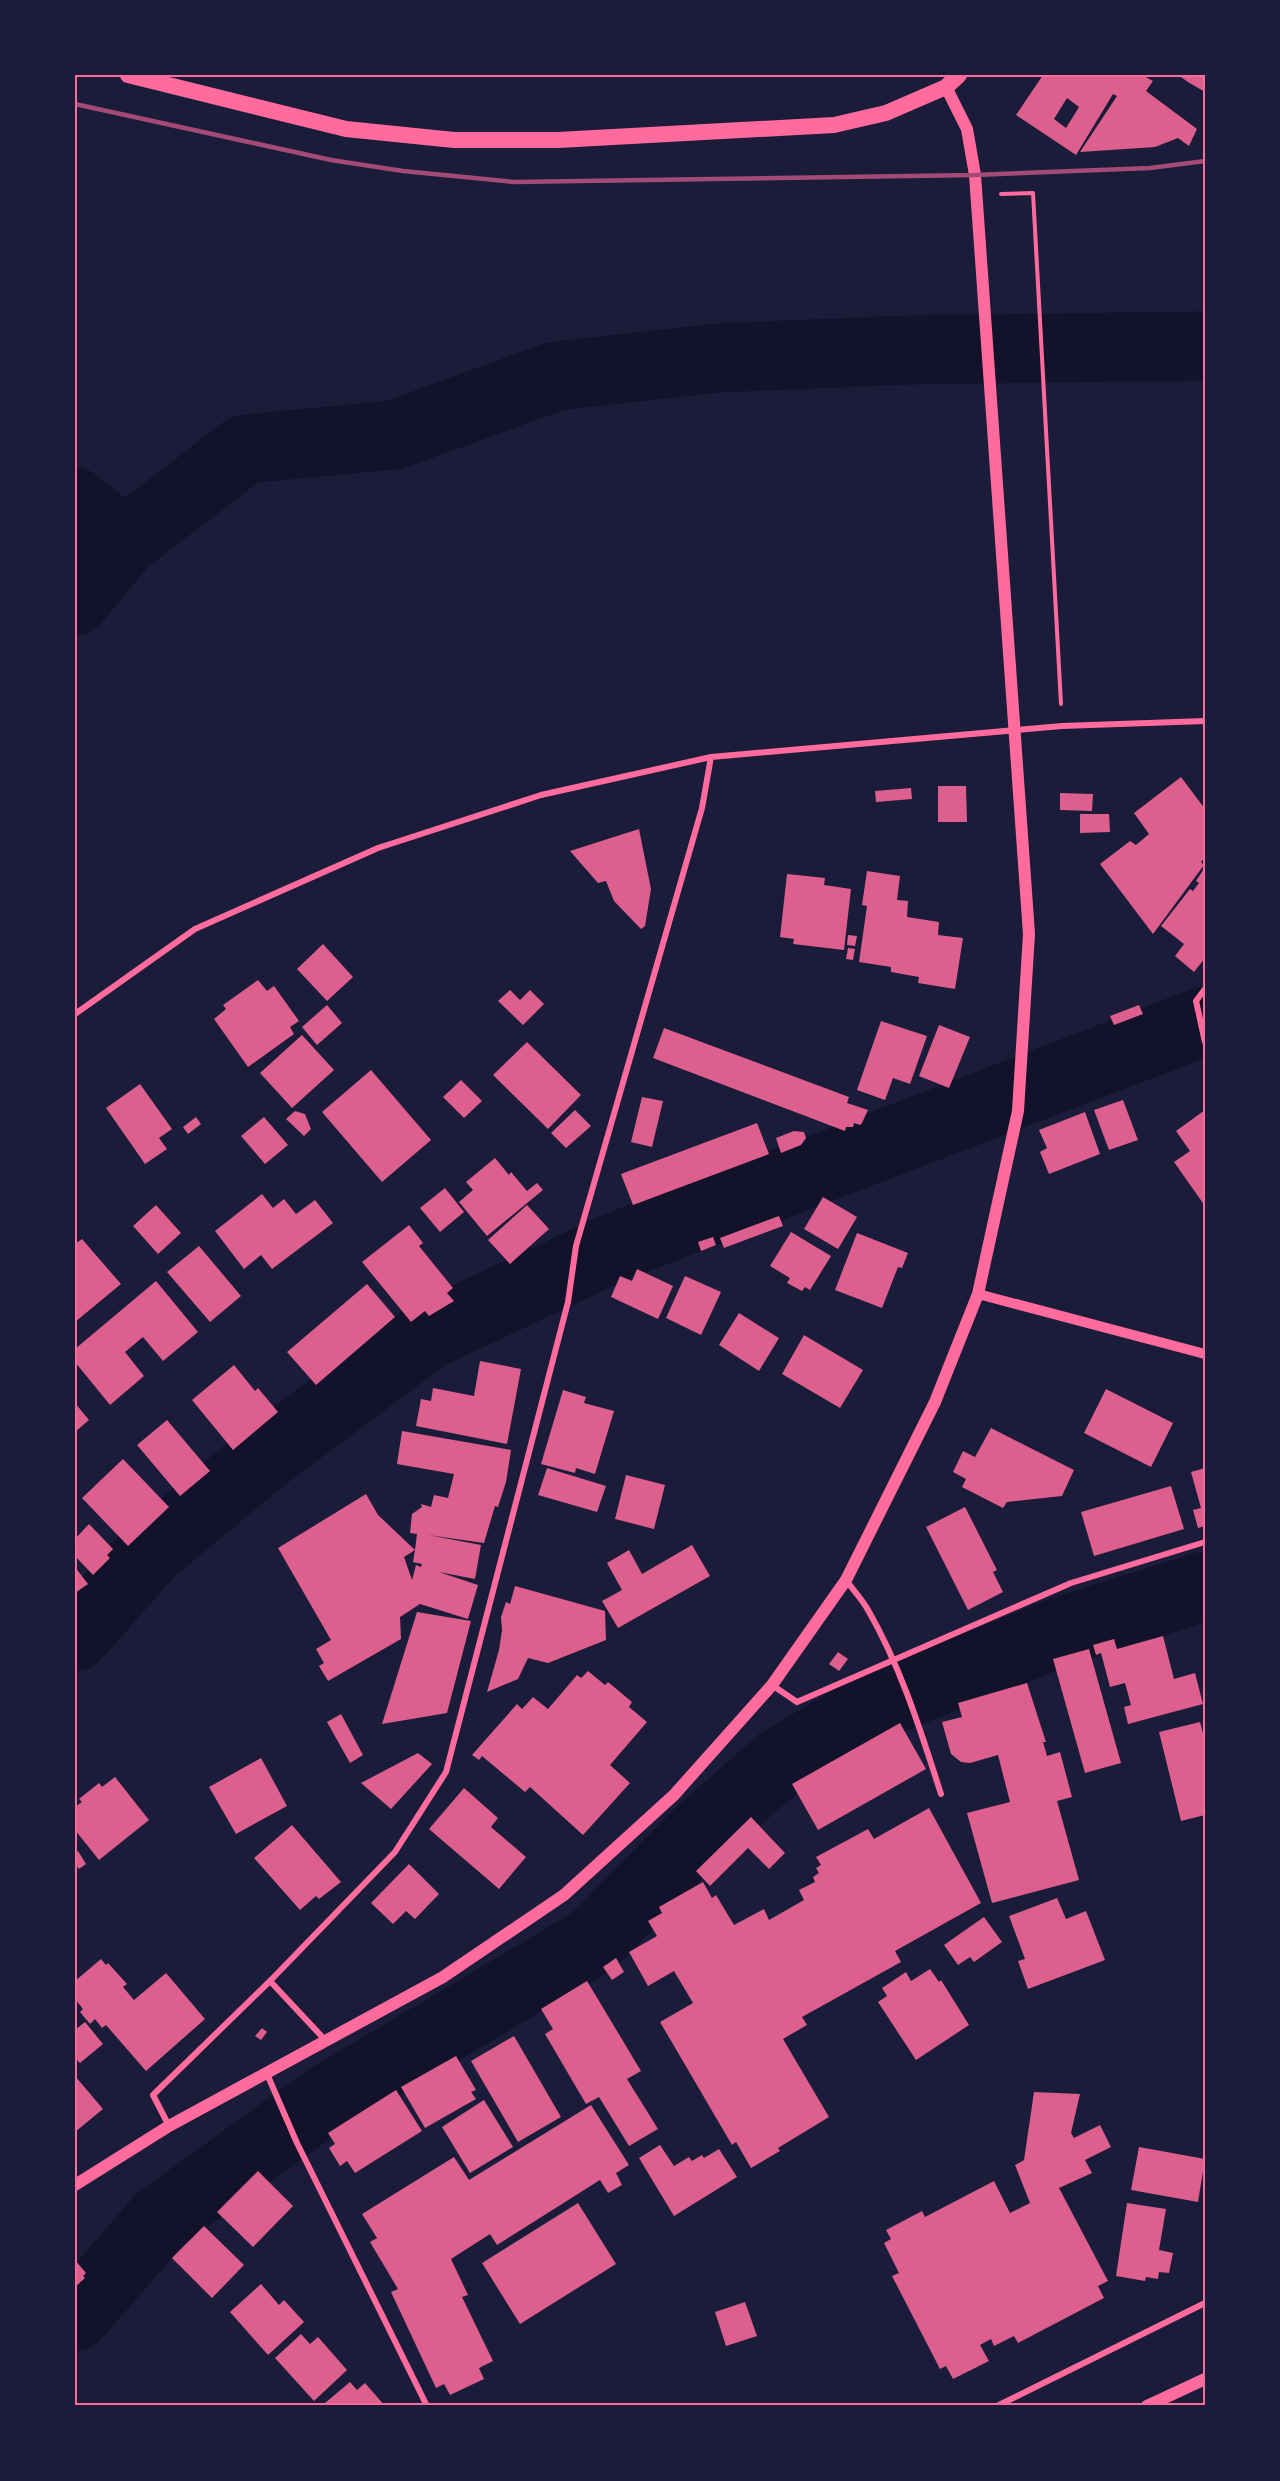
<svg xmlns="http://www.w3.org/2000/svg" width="1280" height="2481" viewBox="0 0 1280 2481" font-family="Literata,serif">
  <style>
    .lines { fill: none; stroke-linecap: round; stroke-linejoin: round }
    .river { stroke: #12122b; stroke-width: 69 }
    .building { fill: #dd5f8e; fill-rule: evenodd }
    .path { stroke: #ff6b9d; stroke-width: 4 }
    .minor { stroke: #ff6b9d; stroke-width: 6 }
    .tertiary { stroke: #ff6b9d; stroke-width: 10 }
    .secondary { stroke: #ff6b9d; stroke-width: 12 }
    .trunk { stroke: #ff6b9d; stroke-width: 16 }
    .rail { stroke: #a44b75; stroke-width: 4.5 }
    .neatline { fill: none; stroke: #ff6b9d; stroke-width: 2 }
  </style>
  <rect width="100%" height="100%" fill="#1b1b3a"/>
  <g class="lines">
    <path class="river" d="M75,502L124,542
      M75,601L124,542L245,449L394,435L556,376L718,358L908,350L1205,346
      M75,1637L150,1552L268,1454L428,1335L613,1248L1205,1021
      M75,2317L160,2219L325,2100L594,1940L697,1835L781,1761L868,1709L1062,1631L1205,1586"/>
  </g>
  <path class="building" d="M1043,75H1142L1153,81L1146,91L1197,129L1189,146L1178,138L1155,147L1080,152L1117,96L1113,94L1076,155L1016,115ZM1067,98L1079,107L1066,128L1054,119Z
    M1178,75H1205V92L1188,82Z
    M1181,777L1205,809V857L1201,862L1204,865L1153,934L1100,864L1130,841L1136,845L1149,834L1134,813Z
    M938,786H966L967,822H938Z
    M911,788L912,799L876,802L875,791Z
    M1060,793L1093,794L1092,811L1060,810Z
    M1080,814H1109L1110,832L1080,833Z
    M639,829L651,889L645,926L641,929L614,901L606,881L598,883L570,851Z
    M1205,867V958L1194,972L1175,956L1184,944L1161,926L1190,889L1193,891L1199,883L1196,881Z
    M867,871L900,876L897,900L908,901L907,917L939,922L938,935L963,938L955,989L918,983L919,977L891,972V967L859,962L867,906L862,905Z
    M787,874L825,878L824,885L851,889L844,950L793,944L794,939L780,937Z
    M848,935L857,936L855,946L847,945Z
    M323,944L353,977L327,1001L297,969Z
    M848,948L855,949L853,960L846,959Z
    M258,980L267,991L274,986L299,1021L290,1027L294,1034L248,1067L214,1019L226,1009L223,1005Z
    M510,990L520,1000L530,990L544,1004L523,1025L498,1001Z
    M327,1005L342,1023L317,1045L302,1027Z
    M1139,1005L1143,1014L1114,1025L1110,1016Z
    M881,1021L927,1036L910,1084L893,1078L885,1100L857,1090Z
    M939,1025L970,1037L949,1088L919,1076Z
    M664,1028L849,1097L847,1103L868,1110L862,1123L860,1125L854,1123L853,1127H846L845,1131L653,1058Z
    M302,1035L334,1070L292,1108L260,1073Z
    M527,1042L581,1095L548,1129L493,1075Z
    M371,1070L431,1140L382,1182L322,1112Z
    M461,1080L482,1101L464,1118L443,1097Z
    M140,1084L172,1129L159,1138L167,1149L145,1164L106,1108Z
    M642,1097L663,1101L652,1147L631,1142Z
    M1123,1100L1138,1140L1109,1150L1094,1110Z
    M575,1110L591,1126L566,1148L551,1133Z
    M1205,1110V1206L1174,1162L1190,1151L1176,1131Z
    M295,1111L305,1114L311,1129L304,1136L286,1119Z
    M1085,1112L1100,1154L1049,1174L1040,1152L1047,1148L1039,1130Z
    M196,1117L201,1124L188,1134L183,1127Z
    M264,1117L288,1145L265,1164L241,1136Z
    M757,1123L769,1154L633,1205L621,1174Z
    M794,1131L804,1132L806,1138L801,1145L781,1153L776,1138Z
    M495,1158L509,1175L511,1172L527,1191L537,1183L543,1190L487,1236L459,1202L473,1190L466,1182Z
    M445,1188L464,1212L440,1232L420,1208Z
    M262,1194L273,1208L284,1199L296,1214L315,1200L333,1223L272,1269L261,1255L244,1269L215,1231Z
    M823,1197L857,1217L838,1249L804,1229Z
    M156,1205L181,1233L158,1254L133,1226Z
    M527,1205L549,1229L510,1264L488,1240Z
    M779,1216L783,1226L724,1248L720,1238Z
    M409,1225L423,1243L419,1246L453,1288L447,1293L454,1301L429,1316L425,1311L411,1322L362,1262Z
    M791,1232L831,1256L810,1290L805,1287L802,1291L787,1283L790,1278L770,1266Z
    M857,1233L908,1253L902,1268L898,1267L882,1308L835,1290Z
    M713,1237L716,1245L701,1251L698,1242Z
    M82,1239L121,1284L75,1322V1244Z
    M199,1246L241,1296L210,1322L167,1272Z
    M637,1269L673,1286L658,1319L611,1297L620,1276L632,1281Z
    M685,1276L721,1292L701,1335L666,1318Z
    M156,1281L198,1332L163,1361L143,1337L125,1352L144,1376L110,1405L75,1362V1349Z
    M367,1284L395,1317L316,1385L287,1352Z
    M739,1313L779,1338L759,1371L719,1345Z
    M804,1335L863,1370L840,1408L782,1374Z
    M480,1361L521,1369L507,1444L416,1426L421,1399L431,1401L433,1388L474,1396Z
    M234,1365L255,1391L258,1388L278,1412L233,1450L192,1400Z
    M1106,1389L1173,1423L1151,1467L1084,1433Z
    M563,1390L586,1397L584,1403L614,1411L595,1474L576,1468L575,1473L541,1464Z
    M75,1403L89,1420L75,1432Z
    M167,1420L210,1471L180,1496L137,1445Z
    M991,1428L1074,1470L1062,1496L1007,1502L1003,1508L962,1487L966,1479L953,1472L963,1451L975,1457Z
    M402,1431L511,1450L506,1482L498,1507L495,1506L484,1543L428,1535L481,1545L475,1579L439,1572L478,1585L468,1619L420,1604L400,1617L401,1639L328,1681L319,1666L324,1663L316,1649L331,1640L278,1548L366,1494L378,1515L415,1550L417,1534L410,1533L412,1514L422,1507L421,1504L431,1507L434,1495L448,1498L454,1474L397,1464ZM415,1550L413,1562L422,1564L421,1567L416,1565L412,1580L404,1557Z
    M123,1459L169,1507L128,1546L82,1498Z
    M547,1468L606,1486L597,1512L538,1495Z
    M1205,1468V1526L1198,1528L1193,1510L1201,1508L1191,1472Z
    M626,1475L665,1485L654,1529L615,1519Z
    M1171,1486L1184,1529L1094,1556L1081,1512Z
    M965,1507L997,1570L993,1572L1003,1592L968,1610L926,1527Z
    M89,1524L113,1549L107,1555L110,1558L93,1575L75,1556V1539Z
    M692,1545L710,1576L618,1628L602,1601L622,1590L607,1563L629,1550L642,1574Z
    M75,1567L88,1584L75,1593Z
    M515,1586L605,1611L606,1640L548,1663L528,1658L518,1679L487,1692L499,1650L502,1630L501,1617L506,1602L510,1604Z
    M417,1612L471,1621L447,1713L382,1724Z
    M1163,1636L1174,1679L1195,1673L1203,1704L1128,1724L1124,1707L1131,1705L1125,1683L1110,1687L1101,1653L1096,1655L1093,1645L1114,1639L1117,1649Z
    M1089,1649L1121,1763L1085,1773L1053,1659Z
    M838,1652L848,1659L839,1671L829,1664Z
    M588,1671L605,1685L608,1682L632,1702L629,1707L647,1722L610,1765L630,1783L583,1835L530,1787L525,1792L482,1756L479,1760L472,1755L517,1704L522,1709L533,1697L548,1709L577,1675L581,1678Z
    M1027,1683L1046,1742H1043L1047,1756L1060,1752L1072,1797L1057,1801L1079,1880L992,1903L967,1813L1010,1802L998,1755L970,1763L961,1762L951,1754L942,1722L962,1717L958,1703Z
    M341,1714L363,1755L350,1763L327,1722Z
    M1200,1722L1205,1741V1815L1181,1821L1159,1732Z
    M900,1723L926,1769L818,1830L792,1784Z
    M418,1753L432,1764L391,1809L361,1783Z
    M261,1758L287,1806L236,1834L209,1787Z
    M115,1777L149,1820L99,1860L75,1830V1807L82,1802L79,1799L99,1783L102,1787Z
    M464,1788L498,1818L491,1827L526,1857L499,1889L429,1829Z
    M929,1808L981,1903L895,1951L901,1962L802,2017L807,2025L783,2039L829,2117L778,2148L780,2151L751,2168L736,2142L732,2145L660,2022L693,2003L674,1971L648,1986L629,1952L657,1936L648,1921L662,1913L659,1907L703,1882L712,1898L716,1895L734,1925L764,1909L769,1920L804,1900L799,1890L815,1882L813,1877L819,1873L816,1868L821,1865L816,1857L868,1829L874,1839Z
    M751,1817L785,1853L769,1869L748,1848L710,1886L696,1871Z
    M292,1825L341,1882L319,1899L316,1896L300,1910L254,1858Z
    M78,1851L86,1864L79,1869L75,1864V1853Z
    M409,1864L439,1894L415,1919L406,1911L393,1924L371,1903Z
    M1057,1898L1066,1919L1086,1911L1105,1960L1028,1989L1018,1961L1025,1959L1009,1916Z
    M984,1917L1002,1942L974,1962L970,1957L958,1965L944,1945Z
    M616,1958L624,1972L612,1980L603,1967Z
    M101,1959L106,1965L108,1963L127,1984L123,1987L134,2000L166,1973L205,2019L146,2071L106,2025L102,2028L95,2019L90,2024L80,2012L83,2009L75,1999V1981Z
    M930,1969L939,1982L941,1980L969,2025L916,2060L878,2002L887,1996L882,1988L906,1972L911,1981Z
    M587,1981L641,2071L627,2079L658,2129L629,2146L599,2097L586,2104L545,2034L553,2029L541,2009Z
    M85,2022L103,2044L80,2063L75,2058V2030Z
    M262,2028L267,2032L261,2040L255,2036Z
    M514,2036L561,2117L518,2142L471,2061Z
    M456,2056L476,2090L471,2092L476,2099L425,2128L401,2087Z
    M75,2076L103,2109L75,2132Z
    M396,2090L422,2131L355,2173L347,2161L340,2166L329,2148L335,2144L328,2133Z
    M1034,2092L1080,2094L1071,2133L1074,2138L1100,2125L1111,2147L1085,2160L1092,2173L1059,2188L1108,2281L1098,2286L1104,2298L1018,2343L1014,2336L994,2346L991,2339L980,2345L989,2361L953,2379L946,2366L940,2369L892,2276L899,2273L884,2243L891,2239L886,2230L922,2211L925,2217L994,2181L1010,2213L1030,2203L1015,2165L1024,2160Z
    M484,2100L513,2147L470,2173L442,2127Z
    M591,2105L629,2165L616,2173L622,2185L608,2193L600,2180L497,2245L490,2234L451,2259L468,2295L462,2297L493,2361L479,2368L484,2379L450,2395L444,2384L436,2388L391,2292L398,2289L370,2242L377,2238L362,2214L454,2157L469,2180Z
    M660,2145L674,2166L689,2157L692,2161L702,2155L704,2158L719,2149L737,2177L674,2216L639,2158Z
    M1139,2147L1205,2159L1198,2202L1131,2190Z
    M258,2171L293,2206L253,2247L217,2212Z
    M578,2203L616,2264L520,2324L482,2263Z
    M1127,2203L1166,2209L1159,2250L1173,2253L1169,2273L1159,2272L1158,2279L1146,2277L1145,2281L1116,2276Z
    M204,2226L244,2265L212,2298L172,2258Z
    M75,2260L86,2273L83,2276L85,2278L75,2287Z
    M261,2284L279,2305L284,2300L304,2322L268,2355L230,2312Z
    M745,2302L757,2336L726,2346L715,2312Z
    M301,2334L310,2344L318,2337L347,2370L314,2401L275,2358Z
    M350,2382L357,2390L365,2383L385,2406H327L325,2403Z"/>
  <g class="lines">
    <path class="path" d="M1001,194L1033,193L1061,704"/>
    <path class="minor" d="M1205,989L1196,1001L1205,1042
      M75,1014L195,929L378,848L541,795L711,757L1062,726L1205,721
      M846,1580C853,1590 862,1599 868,1610C901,1667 921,1732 941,1794
      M772,1685L797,1702L1071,1583L1205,1542
      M270,1981L327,2042
      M267,2074L297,2143L427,2406
      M169,2126L153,2095L270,1981L395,1852L446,1772L568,1302L576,1246L702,808L711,757
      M997,2406L1205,2303"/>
    <path class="tertiary" d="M978,1294L1205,1354"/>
    <path class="secondary" d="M75,2185L169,2126L443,1977L564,1895L674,1795L772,1685L846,1580L935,1402L978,1294L1018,1111L1029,934L975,175L967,129L946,87
      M1147,2406L1205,2379"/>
    <path class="trunk" d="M128,75L346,129L454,140H558L834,125L886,113L946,87L959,75"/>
    <path class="rail" d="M75,104L331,160L403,171L514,182L975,175L1150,168L1205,161"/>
  </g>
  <rect width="1280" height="2481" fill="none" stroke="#1b1b3a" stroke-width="153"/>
  <rect x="76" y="76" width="1128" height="2328" class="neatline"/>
</svg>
